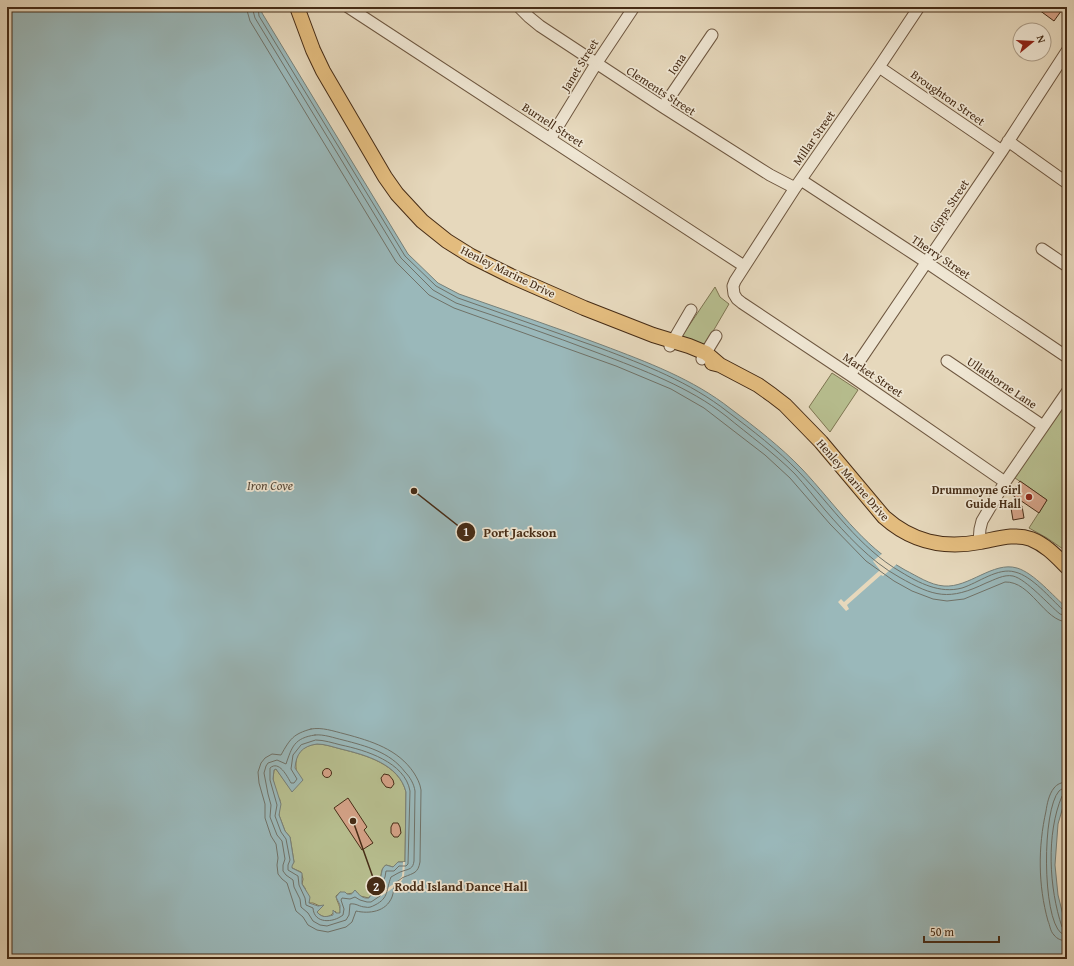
<svg xmlns="http://www.w3.org/2000/svg" width="1074" height="966" viewBox="0 0 1074 966" font-family="'Gentium Book Plus',serif">
  <style>
    .green { fill: #b7be8f; stroke: #7e7552 }
    .water { fill: #9ab8ba; stroke: #788078; fill-rule: evenodd }
    .pier { fill: #e6d8bc }
    .lines { fill: none; stroke-linecap: round; stroke-linejoin: round }
    .shore { stroke: #707268; stroke-width: 1 }
    .building { fill: #d4a287; stroke: #462c16 }
    .minor-casing { stroke: #6e5740; stroke-width: 13 }
    .major-casing { stroke: #462c16; stroke-width: 16 }
    .minor { stroke: #efe6d3; stroke-width: 11 }
    .major { stroke: #e3bc7e; stroke-width: 14 }
    .poi-dot { fill: #8f2418; stroke: #efe6d3; stroke-width: 1.5 }
    .labels { text-anchor: middle; stroke-width: 3.5; stroke-linejoin: round; paint-order: stroke }
    .street-label { font-size: 12px; fill: #462c16; stroke: #efe6d3 }
    .poi-label { font-size: 12px; font-weight: bold; fill: #462c16; stroke: #efe6d3; text-anchor: end }
    .water-label { font-size: 13px; font-style: italic; fill: #574837; stroke: #efe6d3 }
    .leader { fill: none; stroke: #462c16; stroke-width: 1.5 }
    .callout-dot { fill: #462c16; stroke: #efe6d3; stroke-width: 1.5 }
    .mark-label { font-size: 12px; text-anchor: middle; font-weight: bold; fill: #fff }
    .callout-label { font-size: 13px; text-anchor: middle; font-weight: bold; fill: #462c16; stroke: #efe6d3; stroke-width: 3.5; stroke-linejoin: round; paint-order: stroke }
  </style>
  <rect width="100%" height="100%" fill="#e6d8bc"/>
  <filter id="stains"><feTurbulence type="fractalNoise" baseFrequency=".005" numOctaves="4"/><feColorMatrix values="0 0 0 0 .2 0 0 0 0 .09 0 0 0 0 .02 0 0 0 .5 -.17"/></filter>
  <radialGradient id="worn" r=".72"><stop offset=".6" stop-color="#630" stop-opacity="0"/><stop offset="1" stop-color="#630" stop-opacity=".3"/></radialGradient>
  <path class="green" d="M715,287L720,297L729,304L705,345L680,339Z
    M832,373L858,390L830,432L809,407Z
    M1067,399V548L1063,549L1047,538L1029,528L1047,500L1015,478Z
    M317,744C325,744 333,747 341,749C365,755 399,764 406,792L405,862H398L393,867L386,865C380,869 382,875 380,880H377C379,889 380,894 370,896L369,898L360,896L355,890L353,893L347,894L340,892L336,896C337,903 341,906 340,913L337,914L335,911C330,918 323,919 317,912L318,910L322,907L313,903H309L305,888L302,884L303,879L301,872L292,868L291,866L294,862L290,837L285,831L279,815L280,800L276,793L273,779L274,770L276,769L292,791L299,783C294,764 292,747 317,744Z"/>
  <path class="water" d="M7,7H261L262,13L408,254L438,283L459,294C507,311 555,327 602,345C647,362 693,379 731,409C755,427 781,447 802,469C835,504 862,546 905,570C917,576 930,585 944,586C969,588 993,561 1017,568C1034,573 1053,596 1067,608V793L1058,824L1055,865L1058,895L1067,931V959H7ZM317,744C325,744 333,747 341,749C366,755 399,764 406,792L405,862H398L393,867L386,865C379,869 384,878 377,881C379,889 379,894 370,896L369,898C363,899 359,895 355,890C352,893 353,895 347,894L345,892H340L336,897L340,905V913H336L333,910V915C326,917 322,918 317,912L324,905L318,906L309,903L310,897L302,884V873L292,868V866L294,862L290,837L285,831L279,815L281,804L273,779L274,770L276,769L292,792L303,780L295,768C296,754 302,746 317,744Z"/>
  <path class="pier" d="M883,553L898,563L883,576L881,575L847,605L849,609L846,611L838,602L841,599L844,602L880,570L873,561Z
    M403,862H405L404,877L400,883L386,893L381,896L380,893L398,881L402,876Z"/>
  <g class="lines">
    <path class="shore" d="M246,7L250,21L396,262L429,295L454,308L616,366L671,389L704,408L765,455L790,478L830,524L866,561L894,581L912,591L933,599L947,601L964,599L1005,582C1031,581 1044,621 1067,622
      M252,7L255,18L401,258L433,290L456,303C504,319 551,335 598,353C643,370 689,387 726,416C749,435 774,453 795,474C805,485 815,498 825,510C846,534 870,561 899,577C934,597 949,601 986,583C994,580 1004,574 1013,576C1026,579 1049,605 1060,614L1067,616
      M258,7L259,16L405,256L436,286L458,298C505,315 553,331 600,348C645,365 690,382 728,412C752,430 778,450 799,472C832,506 859,548 901,572C919,583 940,594 962,588C978,583 998,567 1015,572C1032,576 1050,598 1063,610L1067,611
      M311,729C322,727 333,731 345,734C371,741 398,749 414,773C417,778 420,783 421,790L420,862C418,873 414,873 404,877C401,878 399,881 396,882C393,887 394,892 392,897C386,912 369,914 356,911L352,922L346,927L328,932L317,930L308,925L303,917L296,911L287,883L282,879L278,874L277,865L278,858L276,844L271,836L265,818V804L259,783L258,772L261,763L265,758L272,754L281,755C290,739 293,734 311,729Z
      M315,735C324,734 334,738 343,740C366,746 390,752 405,772C410,777 414,784 415,791L414,861C413,869 409,869 403,871C399,872 395,875 391,877C386,890 389,898 375,905C371,907 369,908 365,907C360,907 356,903 350,904L349,915L346,920L327,926L320,925L313,921L308,913L301,907L300,899L294,887L293,880L286,875L283,871V865L285,859L282,841L277,835L270,817L271,805L268,794L264,773L266,766L268,763L277,760L286,764C292,747 294,738 315,735Z
      M316,740C324,740 333,743 341,745C365,750 405,762 410,791L408,864L406,866H399L394,871H386L385,877L382,883L383,888L380,896L371,902H367L360,900L355,897L350,899L342,898L341,900L344,909L343,915C333,923 314,924 313,908L306,905L305,898L299,885L298,876L288,870V865L290,860L286,839L281,832L275,816L277,805L270,780V768C279,760 287,776 291,783H294L297,779L291,769L293,755L301,745Z
      M1067,782C1062,782 1057,784 1054,788C1049,794 1047,804 1046,811C1038,847 1038,885 1048,921C1050,925 1050,931 1054,935C1057,939 1062,941 1067,941
      M1067,788C1064,788 1061,789 1059,791C1042,810 1042,917 1061,933L1067,935
      M1067,793L1062,796C1046,834 1049,888 1062,927L1067,930"/>
  </g>
  <path class="building" d="M1035,7H1064L1054,21Z
    M1020,481L1047,500L1039,513L1011,494Z
    M1022,506L1024,518L1013,520L1011,508Z
    M322.5 773a4.5 4.5 0 1 1 9 0a4.5 4.5 0 1 1-9 0Z
    M384,774L389,775L393,780L394,784L391,788L386,787L382,782L381,778Z
    M348,798L367,827L364,830L373,843L362,850L334,808Z
    M393,823H398L400,827L401,833L398,837H394L391,833V827Z"/>
  <g class="lines">
    <g class="minor-casing">
      <path id="minor" d="M348,7L744,266
        M519,7L529,17L540,26L663,107L770,175L795,188
        M919,7L879,67L795,188L735,281L733,286L734,294L737,299L742,303L850,375L1005,482
        M879,67L1002,151
        M663,107L712,35
        M550,139L596,64L634,7
        M1008,141L1067,183
        M801,180L917,256L1067,357
        M1042,249L1067,266
        M670,346L691,310
        M702,359L716,336
        M947,361L1043,426
        M850,375L1002,151L1067,51
        M979,542L980,529L982,521L1005,482L1067,392"/>
    </g>
    <g class="major-casing">
      <path id="major" d="M297,7L313,50L323,71L385,177L397,194L422,221L447,241L471,256L511,276L584,308L653,335L689,346L706,353L720,365
        M712,363L720,365L758,385L772,395L785,405L821,442L884,517C912,542 943,549 980,542C997,539 1014,533 1031,539C1046,545 1056,556 1067,567"/>
    </g>
    <use href="#minor" class="minor"/>
    <use href="#major" class="major"/>
  </g>
  <circle class="poi-dot" cx="1029" cy="497" r="4"/>
  <g class="labels">
    <g class="street-label">
      <text transform="translate(677 64) rotate(-56)" y="4">Iona</text>
      <text transform="translate(580 65) rotate(-58)" y="4">Janet Street</text>
      <text transform="translate(661 91) rotate(33)" y="4">Clements Street</text>
      <text transform="translate(948 98) rotate(35)" y="4">Broughton Street</text>
      <text transform="translate(553 125) rotate(33)" y="4">Burnell Street</text>
      <text transform="translate(814 138) rotate(-55)" y="4">Millar Street</text>
      <text transform="translate(949 206) rotate(-56)" y="4">Gipps Street</text>
      <text transform="translate(941 257) rotate(34)" y="4">Therry Street</text>
      <text transform="translate(508 272) rotate(26)" y="4">Henley Marine Drive</text>
      <text transform="translate(873 375) rotate(34)" y="4">Market Street</text>
      <text transform="translate(1002 383) rotate(34)" y="4">Ullathorne Lane</text>
      <text transform="translate(853 480) rotate(49)" y="4">Henley Marine Drive</text>
    </g>
    <g class="poi-label">
      <text x="1021" y="494">Drummoyne Girl<tspan x="1021" dy="14">Guide Hall</tspan></text>
    </g>
    <g class="water-label">
      <text x="270" y="490">Iron Cove</text>
    </g>
  </g>
  <path class="leader" d="M414 491L466 532M353 821L376 886"/>
  <g class="callout-dot">
    <circle cx="414" cy="491" r="4"/>
    <circle cx="353" cy="821" r="4"/>
    <circle cx="466" cy="532" r="10"/>
    <circle cx="376" cy="886" r="10"/>
  </g>
  <g class="mark-label">
    <text x="466" y="536">1</text>
    <text x="376" y="891">2</text>
  </g>
  <g class="callout-label">
    <text x="520" y="537">Port Jackson</text>
    <text x="461" y="891">Rodd Island Dance Hall</text>
  </g>
  <rect width="1074" height="966" fill="none" stroke="#e6d8bc" stroke-width="24"/>
  <rect x="8" y="8" width="1058" height="950" fill="none" stroke="#462c16" stroke-width="2"/>
  <rect x="12" y="12" width="1050" height="942" fill="none" stroke="#462c16"/>
  <g transform="translate(1032 42) rotate(72)"><circle r="19" fill="#efe6d3" stroke="#ab9c87"/>
  <path d="M0-3L7 15L0 10L-7 15Z" fill="#8f2418"/>
  <text y="-6" font-size="11" font-weight="bold" text-anchor="middle" fill="#462c16">N</text>
  </g>
  <path d="M924 936v6h75v-6" fill="none" stroke="#462c16" stroke-width="2"/>
  <text x="930" y="936" font-size="12" fill="#462c16" stroke="#efe6d3" stroke-width="3" paint-order="stroke">50 m</text>
  <rect width="100%" height="100%" filter="url(#stains)"/>
  <rect width="100%" height="100%" fill="url(#worn)"/>
</svg>
